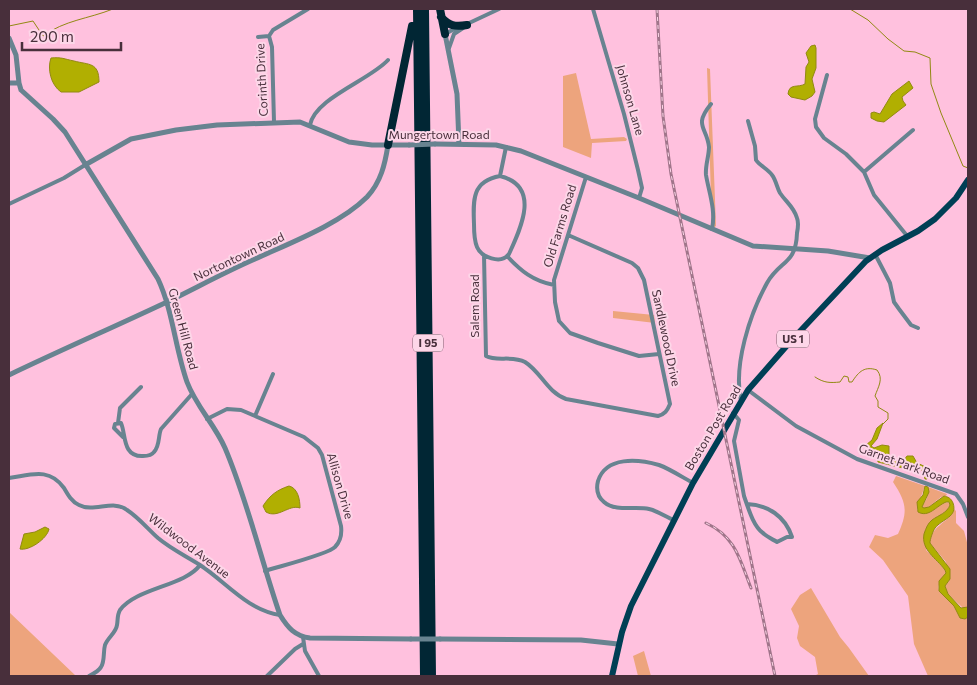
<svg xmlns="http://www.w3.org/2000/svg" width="977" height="685" viewBox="0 0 977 685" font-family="Commissioner,sans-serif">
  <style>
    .green { fill: #eda47d }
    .water { fill: #b1af01; stroke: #928912 }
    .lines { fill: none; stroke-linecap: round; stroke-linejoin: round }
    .stream { stroke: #928912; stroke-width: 1 }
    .minor { stroke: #688390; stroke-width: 4 }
    .tertiary { stroke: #688390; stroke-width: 5 }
    .primary { stroke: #003f55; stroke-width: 6 }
    .motorway { stroke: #012634; stroke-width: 8 }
    .rail-casing { stroke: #a0758a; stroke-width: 3 }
    .rail { stroke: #fdd6e8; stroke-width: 1; stroke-dasharray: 4; stroke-linecap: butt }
    .tertiary-bridge { stroke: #688390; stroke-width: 5 }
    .labels { text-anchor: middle; stroke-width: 4; stroke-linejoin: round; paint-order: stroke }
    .shield { fill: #fdd6e8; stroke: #7e616f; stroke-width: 1 }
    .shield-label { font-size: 11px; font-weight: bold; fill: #482f3b }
    .street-label { font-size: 12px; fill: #482f3b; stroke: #fdd6e8 }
  </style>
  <rect width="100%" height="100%" fill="#ffc1de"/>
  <path class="green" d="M707,68L710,69L716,226L712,229Z
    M576,73L591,139L624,137L627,139L626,141L592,143L591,158L563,147V76Z
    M613,311L654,315L655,323L613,318Z
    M896,476L925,486C922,494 919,501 917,510L933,509L944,502L950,503V505L947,511L931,521L926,550L945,570L946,573C930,594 943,591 954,606C956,610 958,614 960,618L965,619L968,617V676H928L914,644L908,596L883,560L869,547L875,535L888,538L898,534C908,512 907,503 893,482Z
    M928,487L947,494L946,496L941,497L926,509L922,507L927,498Z
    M954,509L956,511V523L964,531L968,546V607L963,608L948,594L945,586L949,581L946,562L930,543C932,524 947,525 954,509Z
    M811,588L840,637L849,648L869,676H814L818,674L815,657L800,646L797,638L799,626L791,609L800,595Z
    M9,612L76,676H9Z
    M644,651L651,676H638L633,656Z"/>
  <path class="water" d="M815,45L816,48V68L812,79L815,92L812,96L805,100L791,97L788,94C789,83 798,88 805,84L806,67L809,62L806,53L811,46Z
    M51,58C62,57 64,59 74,61C89,65 99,62 99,82L79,92H61C51,85 47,69 51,58Z
    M909,81L913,88L902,97L903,101L906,105L884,122L877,121L871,118V113L874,112L880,114L892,94Z
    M883,423L877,439L871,446L874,448L882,445L889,446V455L884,456L885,459H891L902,463L907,456H913L917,463L926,467L929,477L927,479H925L923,471L910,462C908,464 906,467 904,468C902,468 882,463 878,462L877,457L880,452L870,451L866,445L872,440L877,428Z
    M289,486C298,488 300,500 300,508C289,504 278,519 266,512L263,506C270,495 277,490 289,486Z
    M925,486L928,487L929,492L922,507L924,508L929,507L944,496C948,497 951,498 953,503C958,517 942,519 935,528C933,531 930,539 930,543L950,569V579L945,586L948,594L961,608L968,607V617L965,619L960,618L954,606L939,591V581L946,573L945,570C936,558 921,550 924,534C926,528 928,523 932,520C939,515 947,513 950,505L949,502H946C936,506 929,518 918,512L917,502L923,495Z
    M45,527L49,529C47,539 29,551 20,549L24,534L35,532Z"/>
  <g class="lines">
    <path class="stream" d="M850,9L868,20L888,39L904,51L915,52L930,58L931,84L941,113L963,166L968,168
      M9,26L33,21L43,36C65,20 88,19 113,9
      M815,377C824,383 830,383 840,382L844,376L848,377L849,382H852C859,371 865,366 877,370C884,379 878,387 875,396L878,401V407L888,413V419L883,424"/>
    <path class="minor" d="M593,9L624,114L638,170L642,188L639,198
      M467,24L499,9
      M445,34L458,27
      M258,37L269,36
      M449,48L454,34L463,28
      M827,75L815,119L816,127L824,138L846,154L864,172L874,195L908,237
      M711,104C693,126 707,127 709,147C709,156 705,166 706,175C709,193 716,210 712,229
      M274,122L272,47L269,36L273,30L308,9
      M310,125C315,98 370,80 388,60
      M864,172L913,130
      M500,176C541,186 521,228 509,254C501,265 481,257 477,247C474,240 474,231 474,224C473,200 472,181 500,176L506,147
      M586,177L554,280L555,302L559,321L570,333L598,343L639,356L659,354
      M9,204L64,178L85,165
      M875,254L890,283L894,302L899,309L911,325L918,328
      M484,255L486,356C497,362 512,355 525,362C541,372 547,392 566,399L658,416C665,414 667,411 670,404L644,280L638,268L632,263L568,235
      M507,256C521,271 533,281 554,285
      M748,390L796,426L857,459L956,494L963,504L968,517
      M741,401C733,365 750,314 767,283C780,260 796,265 797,233C798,228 799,223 797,218C794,207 786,202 780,193C777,188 776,180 772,175C768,169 760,166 756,160L755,146L748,121
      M733,413L739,420L734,441L744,496C748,507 753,526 763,533C767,537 772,539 777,542L787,537H792C785,516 768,505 747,504
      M255,416L273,374
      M207,419L227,409L241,410L304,437L318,448L322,455L341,526C342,534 341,541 335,547C329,554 277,567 265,571
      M118,423L120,408L141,387
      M123,437L114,428L115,424L121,423C126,434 122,457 143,456C147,456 152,455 154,452C160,446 158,436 161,429L192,394
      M9,478C31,475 49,467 64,488C68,495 72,502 79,505C94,513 113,499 127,510C138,517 148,529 158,538C171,549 186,556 200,565C226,582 247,610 280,615
      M674,520C666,517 658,511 649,509C636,506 615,512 604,502C598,497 596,489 598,481C606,456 638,459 659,465C670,469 682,477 693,483
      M303,637L305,651L319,676
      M89,676C93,674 99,671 101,667C105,661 103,652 105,645C108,637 116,633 117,625C118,620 117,615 120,610C136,588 185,586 200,565
      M267,676L295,649L303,644"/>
    <path class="tertiary" d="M445,34L457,94L459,144
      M9,38L16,55L19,83L21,90L53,119L65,132L158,279C173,311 175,348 187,382C196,406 215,425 225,448C248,502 261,560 280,615C288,628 295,636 310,638L411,639
      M9,83H19
      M435,144L496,145L521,151L639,198L753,246L828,251L870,258
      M85,165L131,139L176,130L217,125L300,122L349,142L372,145H409
      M9,375C61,350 114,327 167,302C196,288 225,272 255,259C290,243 340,224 367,197C381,182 385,164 388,145
      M440,639L581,640L618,644"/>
    <path class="primary" d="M612,676L622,632L631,606L693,483L748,390L790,342L866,261L882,250L918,231L935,219L956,198L968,180"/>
    <path class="motorway" d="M417,9L424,676
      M425,9L432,676
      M440,9L445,34
      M441,17C449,26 455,27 467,25
      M388,145L412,26"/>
    <g class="rail-casing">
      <path id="rail" d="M657,9L663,116L671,174L775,676
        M706,523C736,537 740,560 751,588"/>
    </g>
    <use href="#rail" class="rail"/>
    <path class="tertiary-bridge" d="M409,145L435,144
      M411,639H440"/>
  </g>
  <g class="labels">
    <g class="shield">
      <rect x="777" y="330.5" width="32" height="17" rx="4"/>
      <rect x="413" y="334.5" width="30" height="17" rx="4"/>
    </g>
    <g class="shield-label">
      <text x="793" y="343">US 1</text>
      <text x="428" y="347">I 95</text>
    </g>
    <g class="street-label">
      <text transform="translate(262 80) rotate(-93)" y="4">Corinth Drive</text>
      <text transform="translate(630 100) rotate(74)" y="4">Johnson Lane</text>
      <text x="439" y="139">Mungertown Road</text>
      <text transform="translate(560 226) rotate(-73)" y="4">Old Farms Road</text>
      <text transform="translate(239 257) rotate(-25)" y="4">Nortontown Road</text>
      <text transform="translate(475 306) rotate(-90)" y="4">Salem Road</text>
      <text transform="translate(183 329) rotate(75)" y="4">Green Hill Road</text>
      <text transform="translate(666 338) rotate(78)" y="4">Sandlewood Drive</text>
      <text transform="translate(713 428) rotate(-59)" y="4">Boston Post Road</text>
      <text transform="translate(904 464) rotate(20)" y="4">Garnet Park Road</text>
      <text transform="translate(340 486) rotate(74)" y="4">Allison Drive</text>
      <text transform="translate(189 546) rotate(37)" y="4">Wildwood Avenue</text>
    </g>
  </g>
  <rect width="977" height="685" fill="none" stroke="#482f3b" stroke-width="20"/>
  <path d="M22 42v8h99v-8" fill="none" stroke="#482f3b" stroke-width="2.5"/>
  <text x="30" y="42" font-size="15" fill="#482f3b" stroke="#fdd6e8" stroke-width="4" paint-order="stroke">200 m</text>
</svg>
